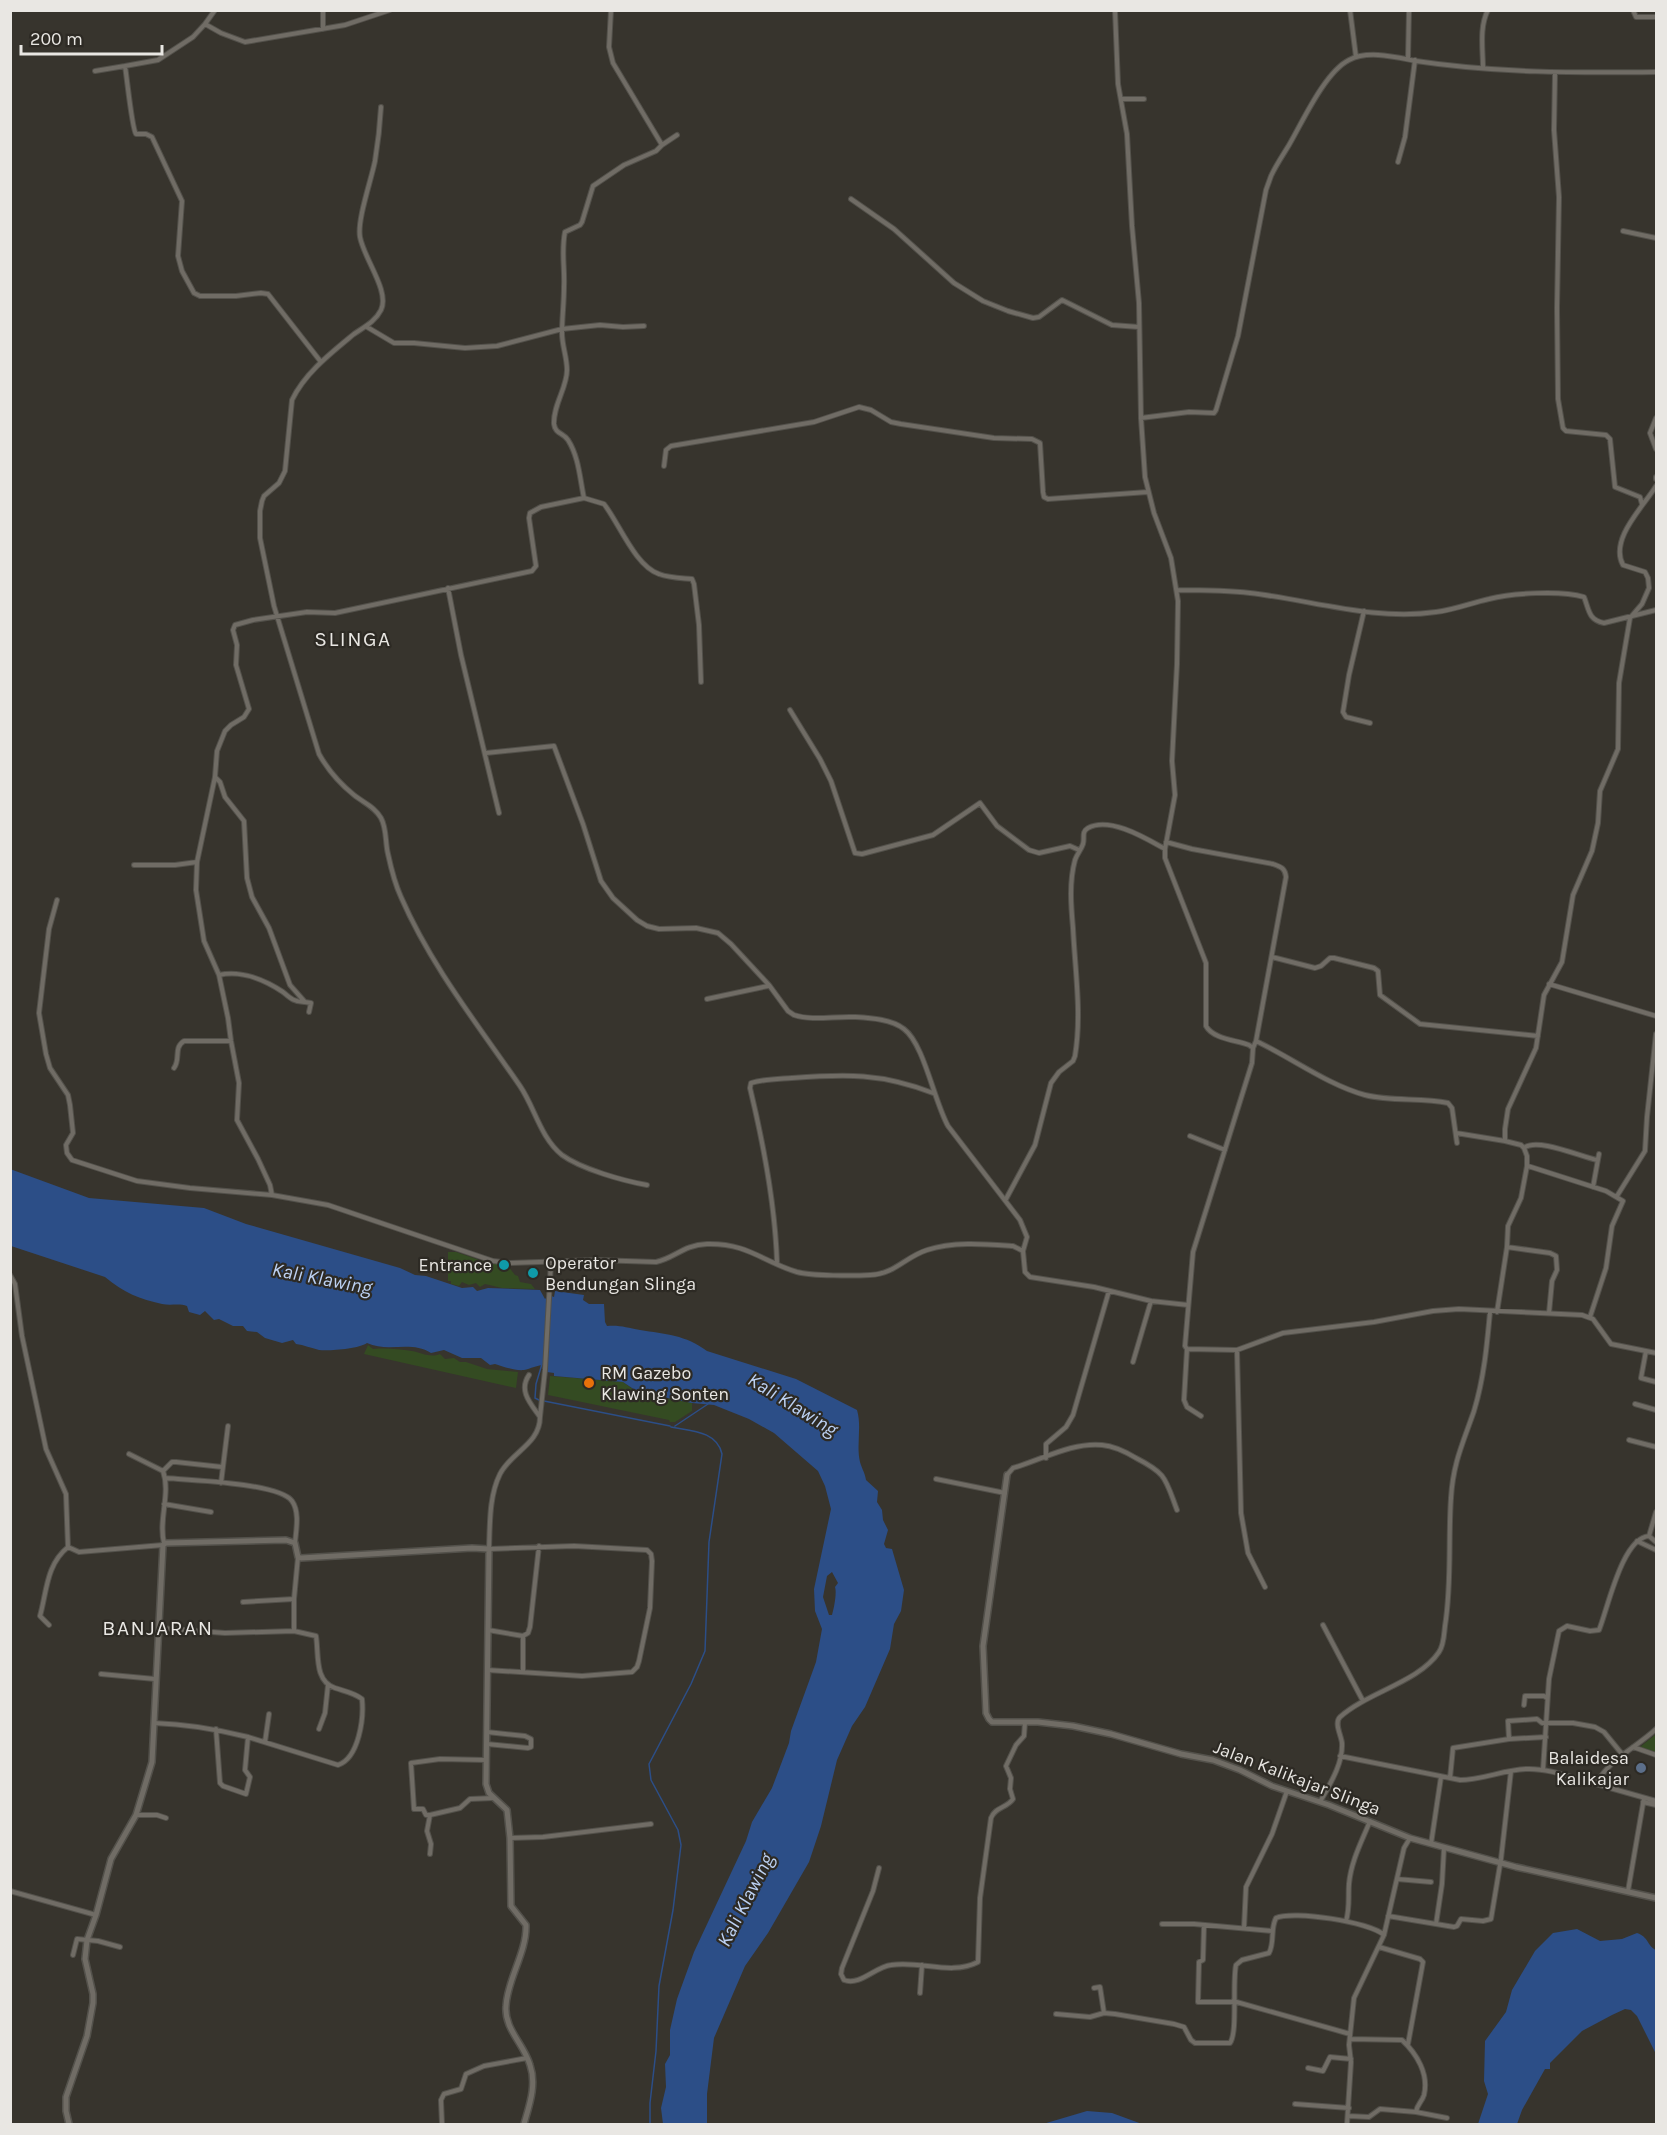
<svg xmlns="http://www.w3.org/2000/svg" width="1667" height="2135" viewBox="0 0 1667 2135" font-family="Karla,sans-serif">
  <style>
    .green { fill: #344b22 }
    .water { fill: #2c4e87; fill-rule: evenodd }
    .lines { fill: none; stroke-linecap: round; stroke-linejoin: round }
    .stream { stroke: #2c4e87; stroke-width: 1.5 }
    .minor-casing { stroke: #53514b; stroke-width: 6 }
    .tertiary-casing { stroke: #53514b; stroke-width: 8 }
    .minor { stroke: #706c65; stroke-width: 4 }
    .tertiary { stroke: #706c65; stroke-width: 5 }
    .culture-dot { fill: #0f9aa8; stroke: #2d2a24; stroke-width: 2 }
    .food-dot { fill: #e8710a; stroke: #2d2a24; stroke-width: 2 }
    .service-dot { fill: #5c6f8a; stroke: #2d2a24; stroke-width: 2 }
    .labels { text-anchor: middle; stroke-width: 4.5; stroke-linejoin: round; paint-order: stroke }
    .poi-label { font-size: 18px; fill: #e9e7e3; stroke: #2d2a24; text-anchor: start }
    .street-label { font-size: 18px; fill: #e9e7e3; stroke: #2d2a24 }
    .water-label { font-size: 20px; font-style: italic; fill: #bcd1f3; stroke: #2d2a24 }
    .quarter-label { font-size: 21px; letter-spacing: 1.5px; fill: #e9e7e3; stroke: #2d2a24 }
  </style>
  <rect width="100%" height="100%" fill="#37342d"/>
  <path class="green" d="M448,1252H456L485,1262L500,1263L508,1266L515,1275L518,1276L520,1282L531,1284L535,1289L502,1288L485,1284L480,1287L476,1283L469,1285L462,1282L459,1286L451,1284V1281H448Z
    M368,1345L373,1349C386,1348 399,1349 412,1351C422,1353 430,1358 440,1354L445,1359L454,1358L460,1362H466L487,1369L518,1372L516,1388L364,1354Z
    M550,1376L623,1382L638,1393L692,1403V1411L675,1422H670L669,1420L548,1395Z
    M1655,1735L1656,1753L1640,1747Z"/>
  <path class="water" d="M10,1169L89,1198L204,1208L246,1224L400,1268L415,1275L426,1276L462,1288L473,1287L477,1291L488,1288L540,1290L545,1299L549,1295L554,1297L555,1291L584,1295L583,1300L589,1304H604L605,1322L607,1326C621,1325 627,1328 640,1330C665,1334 686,1335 707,1351L796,1379L857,1410C862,1427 856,1445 860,1462C862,1469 865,1473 866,1480L878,1491L877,1502L882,1510L883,1520L888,1530L884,1544L886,1548L892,1549L904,1590L901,1611L894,1624L890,1649L865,1707L852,1726L837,1760L821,1826L809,1862L768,1933L745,1966L714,2038L707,2094V2124H663L661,2108L666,2087L665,2064L670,2055V2030L677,1999L694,1952L746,1841L752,1822L772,1788L789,1743L791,1731L816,1662L822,1629L815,1611L814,1589L831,1509L825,1486L818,1471L774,1433L749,1419L714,1405L692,1403L638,1392L623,1382L554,1376V1373L547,1372V1365C539,1364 531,1369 524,1370C514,1371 502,1366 495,1364L490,1365L481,1358H462L444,1350L431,1353C411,1340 388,1353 367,1343C358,1349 330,1351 319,1350C311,1348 304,1345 296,1344L293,1340L282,1343L265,1338L257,1332L247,1331L243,1326H233L219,1319L214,1320L205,1311L200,1315L189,1312L187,1306C179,1303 171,1306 162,1304C140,1299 124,1293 105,1277L11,1246ZM832,1572L838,1583L835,1587C837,1593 834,1608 832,1615H829L823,1597L827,1576Z
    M1577,1929L1600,1941L1622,1939L1637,1933C1649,1937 1647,1946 1656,1950V2054L1637,2016L1631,2010L1625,2009L1612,2015L1582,2031L1550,2063V2069H1545L1522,2110L1517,2124H1478L1488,2094L1484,2081L1485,2041L1506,2012L1512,1990L1535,1951L1553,1933Z
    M1087,2111L1112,2113L1142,2124H1043Z"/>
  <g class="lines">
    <path class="stream" d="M542,1364L536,1384L535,1398L539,1400L670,1426
      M675,1426L708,1404
      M650,2124V2103L656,2051L659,1986L673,1910L681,1845L678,1830L651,1780L649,1764L691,1684L705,1651L709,1542L722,1454C717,1431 691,1431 671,1427"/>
    <g class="minor-casing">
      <path id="minor" d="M215,10L205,24L221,33L245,42L345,25L390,10
        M1115,10L1118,84L1127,134L1132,226L1139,303L1141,418L1145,477L1154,513L1171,558L1178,601L1177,664L1172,761L1175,795L1165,849V858L1206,963V1026C1213,1039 1236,1040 1249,1045L1253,1048L1252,1063L1193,1252L1185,1346L1187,1349L1237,1350L1283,1333L1374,1322L1433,1311L1459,1309L1582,1315L1593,1319L1611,1344L1656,1353
        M1350,10L1356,57
        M1633,10L1636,17H1656
        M205,24L193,37L158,60L125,66C127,78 132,129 136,134H146L152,137L182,201L178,256L182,271L194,293L200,296H236L261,293L268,294L321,362
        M323,29V10
        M1408,59L1409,10
        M1483,68C1483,50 1479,27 1488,10
        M95,71L125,66
        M1555,73L1554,130L1559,197L1557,308L1558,399L1563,428L1566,431L1606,435L1610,439L1615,487L1640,497L1642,504
        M1121,99H1144
        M381,107C380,125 378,143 375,161C371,181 357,220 360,237C364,259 390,291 381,310C375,322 364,327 354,334C331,353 305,373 292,400L285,471L279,483L264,496L262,501L260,511V538L274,606L319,754C328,770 339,783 354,795C364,803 375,807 381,818C387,829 385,842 388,854C391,868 395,884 401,897C431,966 478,1025 520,1086C535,1108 540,1137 562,1155C581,1169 624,1181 647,1185
        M662,145L677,135
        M1398,162L1405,137L1415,60
        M851,199L894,229L954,283L983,301L1008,311L1033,318L1039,317L1062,300L1112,325L1139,327
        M1623,231L1656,238
        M367,327L394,343H414L465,348L497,346L562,329L600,325L623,327L644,326
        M1141,418L1189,412L1214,413L1216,410L1238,336L1266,190L1271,176C1276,165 1283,155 1289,145C1303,121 1325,72 1349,60C1368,50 1395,57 1416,61C1495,73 1576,73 1656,72
        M1656,418L1650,433L1656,449
        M664,466L666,450L671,446L814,422L859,407L871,410L891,422L901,424L994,438L1032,439L1040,443L1043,492L1044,497L1048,499L1148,492
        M1656,477V479
        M584,498C580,480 579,457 568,440C564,433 555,434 554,424C553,405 567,388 567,370C567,357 562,346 562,333C562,318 564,303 564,287C565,268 561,251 565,232L580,225L582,222L593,186L624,165L656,151L662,145L613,63L609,47L611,10
        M448,588L461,655L499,813
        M1177,590C1201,590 1226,590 1250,593C1311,600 1374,621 1436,612C1454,610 1471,603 1489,599C1512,593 1561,590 1584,597C1589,609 1588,620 1604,623L1656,610
        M1364,611L1349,675L1343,712L1346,717L1370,723
        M790,710L820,759L831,781L855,853L862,854L933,835L980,803L997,826L1029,850L1039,853L1070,846L1079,850
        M486,753L554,746L583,824L601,881L613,898L637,920L647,926L659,929L696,928L718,933L731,944L769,985L788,1011L794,1015C812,1021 835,1016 854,1017C870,1018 891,1019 904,1029C924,1044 934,1101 948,1126L1020,1220L1027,1237L1023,1251
        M215,777L220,782L225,797L244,821L247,878L252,897L269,928L290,985L305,1002L311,1003L309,1012
        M1166,842L1192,849L1273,864C1281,867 1285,868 1286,877L1256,1041
        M134,865H175L197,862
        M57,900L49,929L39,1013L46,1054L50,1068L68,1095L70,1105L73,1133L66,1145L67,1153L72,1160L137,1181L190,1188L272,1195L328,1205L493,1261L510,1263L596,1260L656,1262C675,1258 683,1245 707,1244C748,1243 763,1262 797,1272C812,1276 854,1276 870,1275C895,1274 905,1257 927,1250C953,1241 986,1244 1013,1246L1023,1251L1025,1272L1030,1277L1094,1287L1151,1301L1188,1305
        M1272,957L1315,968L1321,966L1330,958H1334L1374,968L1378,971L1380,995L1420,1024L1538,1036
        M219,975C241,970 265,980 283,992C290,998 294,1002 304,1002
        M1549,984L1656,1016
        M707,999L768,986
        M1253,1048L1256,1041C1292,1058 1328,1085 1365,1095C1393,1102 1421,1097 1448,1103L1452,1108L1457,1143
        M174,1068C181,1059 173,1048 184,1041H231
        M1456,1133L1505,1141
        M1190,1136L1225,1150
        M1524,1148C1537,1137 1581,1157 1597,1160
        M1528,1166L1606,1191L1623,1201L1612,1226L1606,1268L1590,1317
        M1593,1187L1599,1154
        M272,1195L270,1185L258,1159L237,1120L239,1083L231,1041L228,1018L219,975L204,941L196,890L197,862L215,777L217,751L225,731L231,725L244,717L249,709L236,665L237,645L233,630L235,625L253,620L307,612L335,613L532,571L536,566L529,518L530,513L541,507L584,498L604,504C619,523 635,566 659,574C669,578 681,578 692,579L694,584L699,625L701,682
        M1617,1196L1645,1151L1647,1117L1656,1034
        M1006,1199L1035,1145L1051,1083L1059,1072L1073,1061L1075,1056C1082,1014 1075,970 1073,928C1071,906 1069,882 1075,860C1077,854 1081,850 1083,844C1085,838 1081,832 1088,828C1110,816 1147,839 1165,849
        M1507,1247L1550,1253L1556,1256L1557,1270L1552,1281L1549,1313
        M777,1262C775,1203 764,1146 750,1088L751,1083C764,1079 779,1079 792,1078C846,1074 881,1073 933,1093
        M10,1275L15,1284L22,1336L46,1449L66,1494L68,1547L79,1552L163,1545
        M1497,1312L1507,1247L1508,1226L1521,1198L1527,1166V1156L1524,1148L1521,1145L1505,1141V1129L1508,1109L1536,1048L1544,995L1562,962L1573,895L1592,851L1598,823L1600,791L1618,749L1619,683L1630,618L1642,604L1649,588L1648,578L1645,572L1623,565C1609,539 1644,506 1656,486
        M1187,1349L1184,1400L1187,1407L1201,1416
        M1237,1350L1241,1513L1248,1553L1265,1587
        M1646,1351L1641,1378L1656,1382
        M1133,1362L1151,1301
        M1635,1404L1656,1410
        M540,1417L545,1370L551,1262
        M1629,1440L1656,1447
        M129,1454L163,1471C171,1494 158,1520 164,1543
        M1046,1458V1444L1066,1427L1073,1415L1109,1291
        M163,1471L172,1462H176L222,1467
        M1007,1475L1013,1468C1041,1460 1072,1442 1102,1445C1114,1446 1126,1452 1136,1458C1167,1474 1165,1478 1177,1510
        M165,1478C190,1480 279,1483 292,1501C300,1512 296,1531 295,1543
        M936,1479L1005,1493
        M221,1483L228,1426
        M164,1504L211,1512
        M1656,1512L1649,1536L1656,1542
        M1637,1541L1656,1550
        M243,1602L294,1599
        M49,1625L40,1616C47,1591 46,1565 68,1547
        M1323,1625L1363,1701
        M159,1628L225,1633L294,1631
        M488,1630L523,1636V1672
        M523,1636L528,1633L530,1627L539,1546
        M487,1670L582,1676L632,1672L637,1667L639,1661L650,1608L652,1561L651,1554L647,1550L574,1546L489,1549C490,1524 489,1496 500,1474C511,1452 540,1444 540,1417C531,1404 518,1391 529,1375
        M101,1674L155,1679
        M1524,1705L1525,1696H1544L1547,1698
        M154,1723C186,1724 216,1729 248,1737L245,1770L250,1777L246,1794L223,1786L220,1783L216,1729
        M319,1729L325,1713L328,1685
        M487,1732L525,1736L531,1739V1747L528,1748L487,1744
        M248,1737L338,1765C359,1758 364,1718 362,1699C355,1693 344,1691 335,1688C314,1681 319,1654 316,1636L294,1631V1599L298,1557
        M1509,1739L1508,1721L1537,1719L1542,1723H1573L1595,1727L1604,1732L1622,1754
        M265,1742L269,1714
        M1633,1747L1656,1755
        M1340,1756L1460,1780C1482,1780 1503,1770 1526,1769C1549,1768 1573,1778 1596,1784C1610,1758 1636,1748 1656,1729
        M1543,1770L1549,1679L1559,1631L1567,1626L1590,1631L1599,1630C1608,1608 1622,1538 1649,1536
        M1450,1778L1453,1748L1509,1739L1546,1737
        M1596,1784L1656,1801
        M1320,1802C1330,1784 1343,1764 1342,1743C1341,1735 1334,1723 1340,1717C1368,1692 1419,1682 1439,1652C1444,1645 1444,1634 1445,1626C1452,1583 1448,1541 1451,1498C1453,1463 1463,1443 1474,1411C1484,1378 1487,1345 1490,1312
        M1643,1802L1656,1805
        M136,1815H157L166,1818
        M430,1815L460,1808L470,1799L494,1798
        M510,1838L543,1837L651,1824
        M1431,1844L1441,1777
        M430,1854L431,1844L427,1831L430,1815H426L423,1809H414L411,1763L440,1759L486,1760
        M879,1868L873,1891L842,1968L841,1974L844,1980C860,1986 875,1967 891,1965C920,1960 951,1976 978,1962L980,1898L991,1818C995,1807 1007,1808 1013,1799L1010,1789L1011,1778L1006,1766L1016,1745L1024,1736L1025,1722
        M1397,1879L1431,1882
        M10,1891L96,1915
        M1628,1891L1644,1798
        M1388,1916L1454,1927L1457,1926L1461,1919L1483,1921L1491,1919L1501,1859L1511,1771
        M1346,1921C1350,1908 1348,1897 1349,1884C1351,1861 1362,1841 1370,1821
        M1162,1924H1194L1272,1931
        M1436,1924L1442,1884L1444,1848
        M1204,1925L1203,1960L1199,1962L1198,2002H1233
        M1244,1928L1246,1887L1272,1834L1287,1791
        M1379,1947L1420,1959L1423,1962L1408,2044
        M73,1955L77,1939L98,1941L120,1947
        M1094,1988L1100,1987L1104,2013
        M920,1993L922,1965
        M1233,2001L1350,2034
        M1056,2014L1090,2017L1104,2013L1115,2014L1174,2024L1184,2027L1191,2040L1195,2043H1230C1238,2032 1232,1984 1236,1965L1242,1960L1269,1953C1275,1942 1270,1929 1276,1918C1293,1910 1370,1922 1384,1935
        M1350,2039L1402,2040C1417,2054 1429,2074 1424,2095C1422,2102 1417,2104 1416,2112
        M1308,2068L1323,2071L1330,2057L1351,2059
        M1295,2104L1349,2108
        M1348,2116L1369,2117L1380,2109L1416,2112L1447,2118
        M442,2124L441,2100L444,2094L461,2089L466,2074L484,2066L527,2058
        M1347,2124L1351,2062L1349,2045L1354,1998L1384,1935L1404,1848L1410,1838"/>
    </g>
    <g class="tertiary-casing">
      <path id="tertiary" d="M1007,1475L983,1646L986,1713L989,1719L992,1722H1038L1073,1726L1111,1734L1181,1754L1213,1760L1240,1770L1272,1786L1329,1805L1410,1838L1516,1867L1656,1898
        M69,2124L66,2111V2097L87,2036L93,2003V1994L85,1959L87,1940L96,1915L111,1859L136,1815L152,1762L163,1545L166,1543L286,1540L295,1543L298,1557L301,1558L472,1548L489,1549L486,1784L489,1793L507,1810L510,1838L511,1906L526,1925C527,1952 507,1980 506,2006C504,2029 524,2044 530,2065C537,2085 529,2106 524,2124"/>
    </g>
    <use href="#minor" class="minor"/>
    <use href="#tertiary" class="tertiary"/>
  </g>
  <g class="culture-dot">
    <circle cx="504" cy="1265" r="6"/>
    <circle cx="533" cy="1273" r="6"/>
  </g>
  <circle class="food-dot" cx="589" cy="1383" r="6"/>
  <circle class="service-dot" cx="1641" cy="1768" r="6"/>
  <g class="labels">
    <g class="poi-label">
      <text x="545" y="1269">Operator<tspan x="545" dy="21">Bendungan Slinga</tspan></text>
      <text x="492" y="1271" text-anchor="end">Entrance</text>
      <text x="601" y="1379">RM Gazebo<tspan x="601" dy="21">Klawing Sonten</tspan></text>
      <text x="1629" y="1764" text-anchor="end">Balaidesa<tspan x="1629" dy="21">Kalikajar</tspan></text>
    </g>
    <g class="street-label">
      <text transform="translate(1297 1778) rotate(21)" y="6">Jalan Kalikajar Slinga</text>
    </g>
    <g class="water-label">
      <text transform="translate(322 1278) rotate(11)" y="7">Kali Klawing</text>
      <text transform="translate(793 1404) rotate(32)" y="7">Kali Klawing</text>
      <text transform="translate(745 1900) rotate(-63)" y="7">Kali Klawing</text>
    </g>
    <g class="quarter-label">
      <text x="353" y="646">SLINGA</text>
      <text x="158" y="1635">BANJARAN</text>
    </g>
  </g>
  <rect width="1667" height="2135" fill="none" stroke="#e9e7e3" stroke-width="24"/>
  <path d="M21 45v9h141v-9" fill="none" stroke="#e9e7e3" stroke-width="3"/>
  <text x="30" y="45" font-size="18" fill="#e9e7e3" stroke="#2d2a24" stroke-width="4.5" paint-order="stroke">200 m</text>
</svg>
